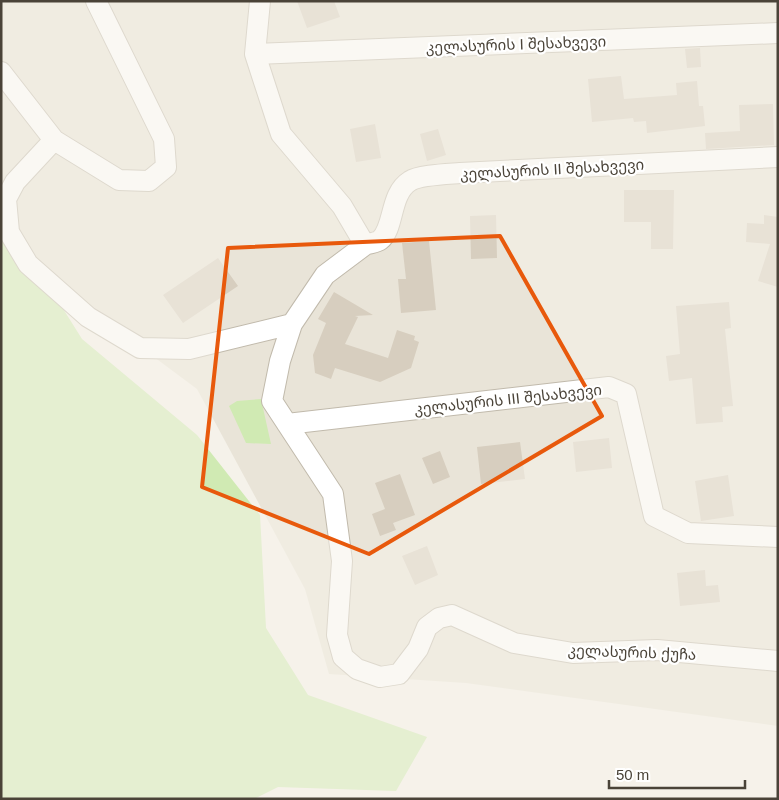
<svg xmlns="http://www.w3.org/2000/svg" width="779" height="800" font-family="Arial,'Noto Sans Georgian',sans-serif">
  <rect width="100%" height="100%" fill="#f5f2ea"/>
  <!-- residential -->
  <path fill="#e9e4d8" d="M1 1H778V726L466 683 329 674 305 589 197 389 1 243Z"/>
  <!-- green -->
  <path fill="#d0eab3" d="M1 210 82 339 197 435 260 515 266 628 308 695 427 737 396 791 278 787 254 799H1Z
    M261 399 271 444 246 443 229 406 237 401Z"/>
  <!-- building -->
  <path fill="#d7cebf" d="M297 1H334L340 17 307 28Z
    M700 48 701 67 687 68 685 49Z
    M621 76 624 99 677 95 676 83 697 81 699 106H703L705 126 647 133 646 121 634 122 633 118 592 122 588 79Z
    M773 104 774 145 706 149 705 133 740 131 739 105Z
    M375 124 381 158 356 162 350 129Z
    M438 129 446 155 427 161 420 134Z
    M624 190H674L673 249H651V222H624Z
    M496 215 497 258 471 259 470 216Z
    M764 215 778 217V287L758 281 770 244 746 242 747 223 764 224Z
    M429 241 436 310 401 313 398 279H406L402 243Z
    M218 258 238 286 183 323 163 295Z
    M334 292 373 315 355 316 358 317 345 344 388 358 397 330 415 336 414 340 419 342 411 368 380 382 335 368 331 379 315 373 313 355 326 323 318 319Z
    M729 302 731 328 725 329 733 406 722 407 723 422 696 424 692 378 669 381 666 356 680 354 676 306Z
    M609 438 612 468 576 472 573 442Z
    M520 442 525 479 481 484 477 447Z
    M440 451 450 477 433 484 422 458Z
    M400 474 415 515 393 523 396 530 380 536 372 514 385 509 375 483Z
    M728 475 734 516 701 521 695 481Z
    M427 546 438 575 415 585 402 556Z
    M705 570 706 586 718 585 720 602 680 606 677 573Z"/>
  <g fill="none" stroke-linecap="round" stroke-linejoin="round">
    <defs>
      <path id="street" d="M255 54 778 33
        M1 72 54 140 119 180 149 181 166 167 164 139 96 1
        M54 140 15 182 6 199 9 232 28 264 88 317 140 348 189 349 292 324 325 275 365 245 342 206 281 134 255 54 260 1
        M365 245C369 243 376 243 380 240 395 228 389 194 410 181 419 175 448 174 460 173L778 157
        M292 324 280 361 272 401 333 494 342 561 337 635 343 657 357 669 380 677 399 674 418 649 427 627 439 618 452 615 514 643 573 653 657 650 778 661
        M287 424 609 387 626 394 654 516 688 533 778 537"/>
    </defs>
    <!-- street casing -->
    <use href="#street" stroke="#c1baac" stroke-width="22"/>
    <!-- street -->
    <use href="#street" stroke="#fff" stroke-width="20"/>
  </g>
  <!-- marked area -->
  <path d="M0 0H779V800H0ZM500 236 602 416 369 554 202 487 228 248Z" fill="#f5f2ea" fill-opacity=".55" fill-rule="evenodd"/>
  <path fill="none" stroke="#e8590c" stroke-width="4" stroke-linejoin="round" d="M500 236 602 416 369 554 202 487 228 248Z"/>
  <g text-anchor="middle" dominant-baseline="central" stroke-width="4.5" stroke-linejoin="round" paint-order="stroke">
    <!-- street labels -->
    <g font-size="15" fill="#4a4338" stroke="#fff">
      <text transform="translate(516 44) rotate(-2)">კელასურის I შესახვევი</text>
      <text transform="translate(552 169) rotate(-3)">კელასურის II შესახვევი</text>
      <text transform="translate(508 399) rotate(-6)">კელასურის III შესახვევი</text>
      <text transform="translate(632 652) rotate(2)">კელასურის ქუჩა</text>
    </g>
  </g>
  <!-- border -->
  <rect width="779" height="800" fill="none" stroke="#4a4338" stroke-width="5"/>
  <!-- scale -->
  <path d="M609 780v8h136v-8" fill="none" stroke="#4a4338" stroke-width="2.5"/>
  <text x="616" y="780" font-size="15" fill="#4a4338" stroke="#ffffff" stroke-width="4" paint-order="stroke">50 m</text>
</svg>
